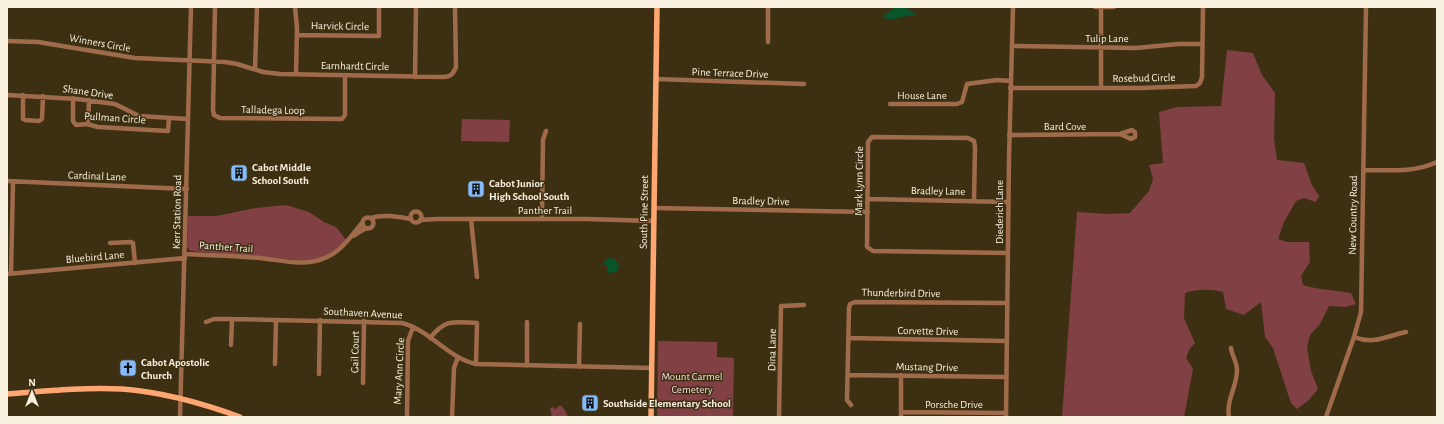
<svg xmlns="http://www.w3.org/2000/svg" width="1444" height="424" font-family="'Alegreya Sans',sans-serif">
  <rect width="100%" height="100%" fill="#3d3012"/>
  <!-- green -->
  <path fill="#814044" d="M1227 50 1253 53 1262 75 1275 93 1274 139 1277 160 1304 163 1312 185 1319 196 1316 202 1304 198 1296 201 1284 222 1278 239 1287 242H1309L1310 262 1301 276 1303 285C1319 290 1335 290 1351 293L1356 304 1345 307 1329 306 1320 324 1310 335 1307 347 1311 371 1318 389 1309 400 1297 409 1291 403 1273 348 1265 337 1261 302 1244 315 1226 309 1223 292C1209 289 1198 289 1185 293L1184 318 1195 343 1189 350 1186 358 1193 369 1184 417H1062L1077 212 1108 214 1130 213 1149 191 1153 179 1149 165 1163 163 1159 112 1177 107 1221 106Z
    M462 119 510 120 509 142 461 141Z
    M286 205 309 212 324 222 336 227 347 241 323 258 305 261 190 251 187 247 188 216H216L256 208Z
    M658 341 717 342V357L734 358 733 417H657Z
    M560 405 565 410 568 417H552L550 408 554 407 555 410Z"/>
  <!-- water -->
  <path fill="#09552b" d="M896 7H905L916 15 914 16C909 15 899 17 893 20L885 18 883 16Z
    M608 258 615 259C618 264 621 267 616 272L608 273 607 271 608 267 603 263Z"/>
  <g fill="none" stroke-linecap="round" stroke-linejoin="round">
    <!-- minor -->
    <path stroke="#a06b4b" stroke-width="4.5" d="M215 7 213 110 214 115 220 118 342 119 345 115V75
      M295 7 297 28 296 74
      M1095 7H1114
      M297 35 379 36V7
      M7 41 38 42 135 58 225 62 237 64 263 72 280 74 443 77C451 77 453 74 456 67L455 7
      M768 42V7
      M1012 46 1136 48 1178 44H1202
      M255 69 257 7
      M415 77 416 7
      M656 79 804 84
      M1010 88H1140L1196 86 1200 83 1202 77 1203 7
      M1101 88V7
      M7 95 77 99 115 104 139 116 188 119
      M23 95V119L25 120 39 121 42 119 43 96
      M73 98V121L76 125 87 124 98 127 168 131 169 118
      M890 104H957L962 102 967 84 997 80 1011 81
      M88 124 89 100
      M1009 135 1120 134 1131 139 1135 137V132L1132 130 1120 134
      M1363 170C1388 170 1414 173 1437 162
      M7 181 187 189
      M868 199 1008 202
      M974 201 975 147 974 141 968 138 872 137 868 142 867 247 873 251 1008 253
      M654 208 868 212
      M410.5 217a5.5 5.5 0 1 1 11 0a5.5 5.5 0 1 1-11 0Z
      M362.5 223a5.5 5.5 0 1 1 11 0a5.5 5.5 0 1 1-11 0Z
      M371 218C384 214 398 217 411 219
      M471 219 477 277
      M542 219 543 140 546 131
      M420 220 437 219H586L653 221
      M353 236 366 228
      M110 243 131 242 133 243 135 263
      M185 254C210 255 234 256 259 258 280 260 305 267 325 258 342 251 351 236 362 223
      M7 274 185 258
      M11 274 13 182
      M206 322 214 319H232L402 323C430 330 448 358 476 364L652 368
      M527 322V366
      M1354 337C1374 345 1386 336 1406 332
      M430 338C446 318 454 322 477 323L476 364
      M848 338 1007 341
      M231 345 232 319
      M275 364 276 320
      M579 367 580 324
      M319 374 320 320
      M848 375 1006 377
      M363 383 364 321
      M851 405 847 400 849 308 850 304 855 302 1007 303
      M901 412 1006 413
      M180 417 191 7
      M407 417 408 341 413 327
      M452 417 454 368 458 357
      M779 417 781 306 804 305
      M901 417V375
      M1006 417 1009 158 1013 7
      M1229 417C1226 400 1237 387 1237 370 1237 362 1232 356 1231 348
      M1326 417 1354 337 1361 312 1366 7"/>
    <!-- major -->
    <path stroke="#ffa773" stroke-width="5.5" d="M7 394C45 391 84 387 122 389 163 392 202 403 240 417
      M651 417 657 7"/>
  </g>
  <!-- icons -->
  <defs>
    <symbol id="building-square" viewBox="-11 -11 22 22"><rect x="-9" y="-9" width="18" height="18" rx="4" fill="#86bbfb" stroke="#3d3012"/><path d="M-4-6H4V6H1V3H-1V6H-4ZM-2.5-4.3h1.7v1.8h-1.7ZM.8-4.3h1.7v1.8H.8ZM-2.5-1h1.7V.8h-1.7ZM.8-1h1.7V.8H.8Z" fill="#111"/></symbol>
    <symbol id="church-square" viewBox="-11 -11 22 22"><rect x="-9" y="-9" width="18" height="18" rx="4" fill="#86bbfb" stroke="#3d3012"/><path d="M-1.2-6h2.4v3.5h3.3v2.4h-3.3V6h-2.4V-.1h-3.3v-2.4h3.3Z" fill="#111"/></symbol>
  </defs>
  <g fill-rule="evenodd">
    <use href="#building-square" x="229" y="163" width="20" height="20"/>
    <use href="#building-square" x="466" y="179" width="20" height="20"/>
    <use href="#church-square" x="118" y="358" width="20" height="20"/>
    <use href="#building-square" x="580" y="393" width="20" height="20"/>
  </g>
  <g text-anchor="middle" dominant-baseline="central" stroke-width="3" stroke-linejoin="round" paint-order="stroke">
    <!-- street labels -->
    <g font-size="11" fill="#f8f0de" stroke="#3d3012">
      <text transform="translate(340 26) rotate(1)">Harvick Circle</text>
      <text x="1107" y="38">Tulip Lane</text>
      <text transform="translate(100 43) rotate(10)">Winners Circle</text>
      <text transform="translate(355 66) rotate(1)">Earnhardt Circle</text>
      <text transform="translate(730 73) rotate(2)">Pine Terrace Drive</text>
      <text transform="translate(1144 78) rotate(-1)">Rosebud Circle</text>
      <text transform="translate(88 92) rotate(8)">Shane Drive</text>
      <text x="922" y="95">House Lane</text>
      <text transform="translate(273 110) rotate(1)">Talladega Loop</text>
      <text transform="translate(115 118) rotate(4)">Pullman Circle</text>
      <text x="1065" y="126">Bard Cove</text>
      <text transform="translate(97 176) rotate(2)">Cardinal Lane</text>
      <text transform="translate(859 181) rotate(-89)">Mark Lynn Circle</text>
      <text transform="translate(938 191) rotate(1)">Bradley Lane</text>
      <text transform="translate(761 201) rotate(1)">Bradley Drive</text>
      <text x="545" y="210">Panther Trail</text>
      <text transform="translate(177 212) rotate(-89)">Kerr Station Road</text>
      <text transform="translate(644 212) rotate(-89)">South Pine Street</text>
      <text transform="translate(999 212) rotate(-90)">Diederich Lane</text>
      <text transform="translate(1353 215) rotate(-89)">New Country Road</text>
      <text transform="translate(226 247) rotate(4)">Panther Trail</text>
      <text transform="translate(95 257) rotate(-5)">Bluebird Lane</text>
      <text transform="translate(901 293) rotate(1)">Thunderbird Drive</text>
      <text transform="translate(363 313) rotate(3)">Southaven Avenue</text>
      <text transform="translate(928 331) rotate(1)">Corvette Drive</text>
      <text transform="translate(772 350) rotate(-89)">Dina Lane</text>
      <text transform="translate(355 352) rotate(-89)">Gail Court</text>
      <text transform="translate(927 367) rotate(1)">Mustang Drive</text>
      <text transform="translate(399 371) rotate(-87)">Mary Ann Circle</text>
      <text x="954" y="404">Porsche Drive</text>
    </g>
    <!-- poi labels -->
    <g font-size="11" font-weight="bold" fill="#f8f0de" stroke="#3d3012" text-anchor="start">
      <text x="252" y="167">Cabot Middle<tspan x="252" dy="13">School South</tspan></text>
      <text x="489" y="183">Cabot Junior<tspan x="489" dy="13">High School South</tspan></text>
      <text x="141" y="362">Cabot Apostolic<tspan x="141" dy="13">Church</tspan></text>
      <text x="603" y="403">Southside Elementary School</text>
    </g>
    <!-- park labels -->
    <g font-size="11" fill="#f5d9d9" stroke="#3d3012">
      <text x="692" y="376">Mount Carmel<tspan x="692" dy="13">Cemetery</tspan></text>
    </g>
  </g>
  <!-- border -->
  <rect width="1444" height="424" fill="none" stroke="#f8f0de" stroke-width="16"/>
  <!-- north arrow -->
  <g transform="translate(32 392)" stroke="#3d3012" stroke-width="3" paint-order="stroke">
  <path d="M0-3L7 15L0 10L-7 15Z" fill="#f8f0de"/>
  <text y="-6" font-size="11" font-weight="bold" text-anchor="middle" fill="#f8f0de">N</text>
  </g>
</svg>
